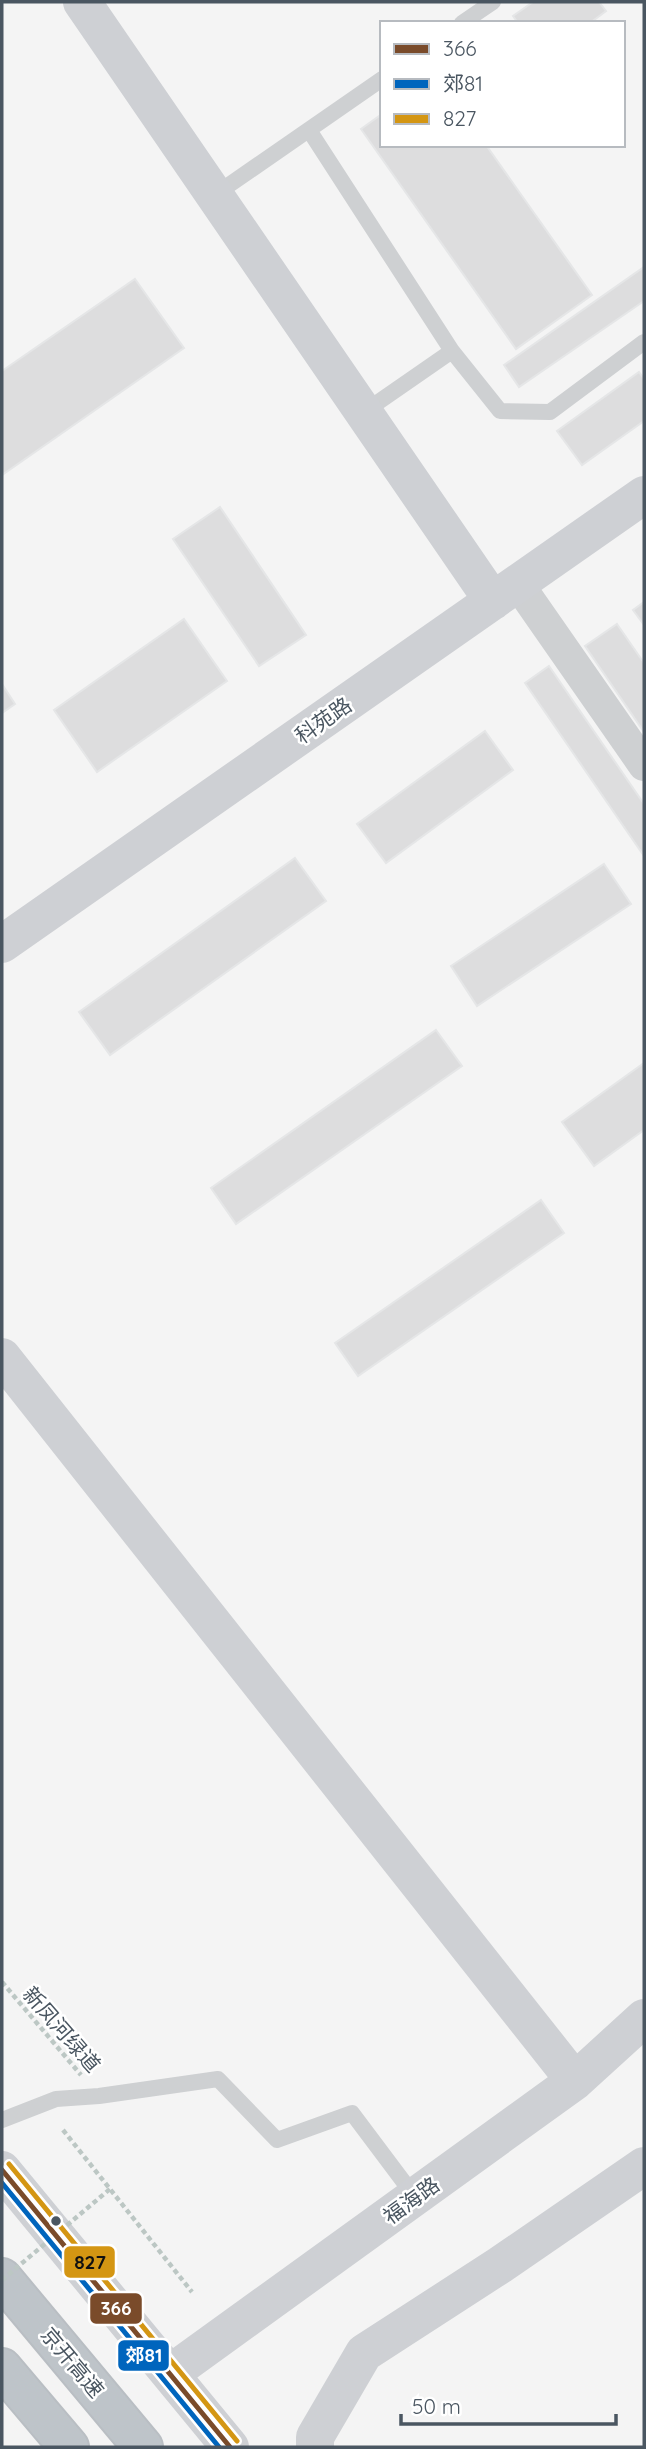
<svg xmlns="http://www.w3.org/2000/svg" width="646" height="2449" font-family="Quicksand,'Noto Sans SC',sans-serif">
  <rect width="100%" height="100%" fill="#f4f4f4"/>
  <!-- building -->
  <path fill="#ddddde" stroke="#e5e6e7" stroke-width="2" d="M533 2H599L606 11 590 23H518L513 16Z
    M382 114V145H486L592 295 516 349 361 129Z
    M644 267V301L519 387 504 365Z
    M135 279 184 348 2 475V371Z
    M639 372 644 379V421L582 465 557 431Z
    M220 507 306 635 259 666 173 539Z
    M644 602V625L633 610Z
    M184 619 227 681 97 772 54 710Z
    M617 624 644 663V732L585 646Z
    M549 666 644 804V856L525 683Z
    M2 684 15 704 2 713Z
    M485 731 513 770 386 863 357 824Z
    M295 858 326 901 110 1055 79 1012Z
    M604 864 631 904 477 1006 451 966Z
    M436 1030 462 1066 236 1224 211 1188Z
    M644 1063V1130L594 1166 562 1122Z
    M541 1200 564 1233 358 1376 335 1343Z"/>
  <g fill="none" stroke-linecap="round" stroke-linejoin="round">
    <defs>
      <path id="highway" d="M2 2278 143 2447
        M2 2368 69 2447"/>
    </defs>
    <!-- highway casing -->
    <use href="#highway" stroke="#b9bec3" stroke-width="42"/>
    <!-- path -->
    <path stroke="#bcc7c4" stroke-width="4.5" stroke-dasharray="5 3.5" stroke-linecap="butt" d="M2 1982 81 2075
      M63 2130 192 2292"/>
    <!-- lane -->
    <path stroke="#ced0d2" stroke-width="16" d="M462 23 493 2
      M309 130 452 351
      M216 194 382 79
      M364 412 452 351 500 411 550 412 644 342
      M2 2120 56 2099 99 2096 218 2079 277 2140 352 2113 415 2197"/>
    <!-- street -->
    <path stroke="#ced0d2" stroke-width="32" d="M518 584 644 765"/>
    <!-- secondary -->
    <path stroke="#ced0d4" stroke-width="38" d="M82 2 493 601
      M2 944 644 495
      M2 1357 575 2081
      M2 2170 230 2447
      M171 2373 575 2081 644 2018
      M315 2447V2437L364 2353 500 2265 644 2166"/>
    <!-- highway -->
    <use href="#highway" stroke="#bec4c9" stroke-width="38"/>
    <!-- path-bridge -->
    <path stroke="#bcc7c4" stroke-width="4.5" stroke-dasharray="5 3.5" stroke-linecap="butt" d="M2 2280 110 2189"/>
    <defs>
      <path id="bus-1" d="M2 2170 230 2447"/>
      <path id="bus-2" d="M2 2183 219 2447"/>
      <path id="bus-3" d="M9 2164 237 2441"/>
    </defs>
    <!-- bus-1 casing -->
    <use href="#bus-1" stroke="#fff" stroke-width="10"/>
    <!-- bus-2 casing -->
    <use href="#bus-2" stroke="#fff" stroke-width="10"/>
    <!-- bus-3 casing -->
    <use href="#bus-3" stroke="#fff" stroke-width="10"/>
    <!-- bus-1 -->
    <use href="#bus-1" stroke="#7a4b2a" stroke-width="5"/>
    <!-- bus-2 -->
    <use href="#bus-2" stroke="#0065bd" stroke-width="5"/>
    <!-- bus-3 -->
    <use href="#bus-3" stroke="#d49613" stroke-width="5"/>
  </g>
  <!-- markers -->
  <circle fill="#4a5661" stroke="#fff" stroke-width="2.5" cx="56" cy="2221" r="6"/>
  <g text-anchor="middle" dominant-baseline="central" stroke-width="5" stroke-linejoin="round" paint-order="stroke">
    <!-- street labels -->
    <g font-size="21" fill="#4a5661" stroke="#fff">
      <text transform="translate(323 720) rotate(-35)">科苑路</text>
      <text transform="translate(62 2029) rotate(49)">新凤河绿道</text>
      <text transform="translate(411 2200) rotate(-36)">福海路</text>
      <text transform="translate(73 2362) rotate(50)">京开高速</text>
    </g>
  </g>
  <g stroke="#fff" stroke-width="2.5">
    <rect x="63" y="2245" width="53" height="34" rx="7" fill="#d49613"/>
    <rect x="89" y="2292" width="54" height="33" rx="7" fill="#7a4b2a"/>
    <rect x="117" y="2339" width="53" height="33" rx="7" fill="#0065bd"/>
  </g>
  <g font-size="19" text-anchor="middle" font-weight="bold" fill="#fff">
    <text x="116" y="2315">366</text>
    <text x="144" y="2362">郊81</text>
  </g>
  <g font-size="19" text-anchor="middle" font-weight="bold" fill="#111">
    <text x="90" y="2269">827</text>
  </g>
  <!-- border -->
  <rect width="646" height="2449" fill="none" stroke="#4a5661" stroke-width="7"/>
  <!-- legend -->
  <rect x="380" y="21" width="245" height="126" fill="#ffffff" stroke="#b7bbc0" stroke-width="2"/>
  <rect x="394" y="44" width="35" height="10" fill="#7a4b2a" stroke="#b7bbc0" stroke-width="2"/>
  <text x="443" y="56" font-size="21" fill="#4a5661">366</text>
  <rect x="394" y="79" width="35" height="10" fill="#0065bd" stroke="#b7bbc0" stroke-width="2"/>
  <text x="443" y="91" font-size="21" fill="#4a5661">郊81</text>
  <rect x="394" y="114" width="35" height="10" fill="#d49613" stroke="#b7bbc0" stroke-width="2"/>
  <text x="443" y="126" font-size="21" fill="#4a5661">827</text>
  <!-- scale -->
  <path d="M401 2414v10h215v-10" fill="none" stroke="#4a5661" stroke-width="3.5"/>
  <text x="412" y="2414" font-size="21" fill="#4a5661" stroke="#ffffff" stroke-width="5" paint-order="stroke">50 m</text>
</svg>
